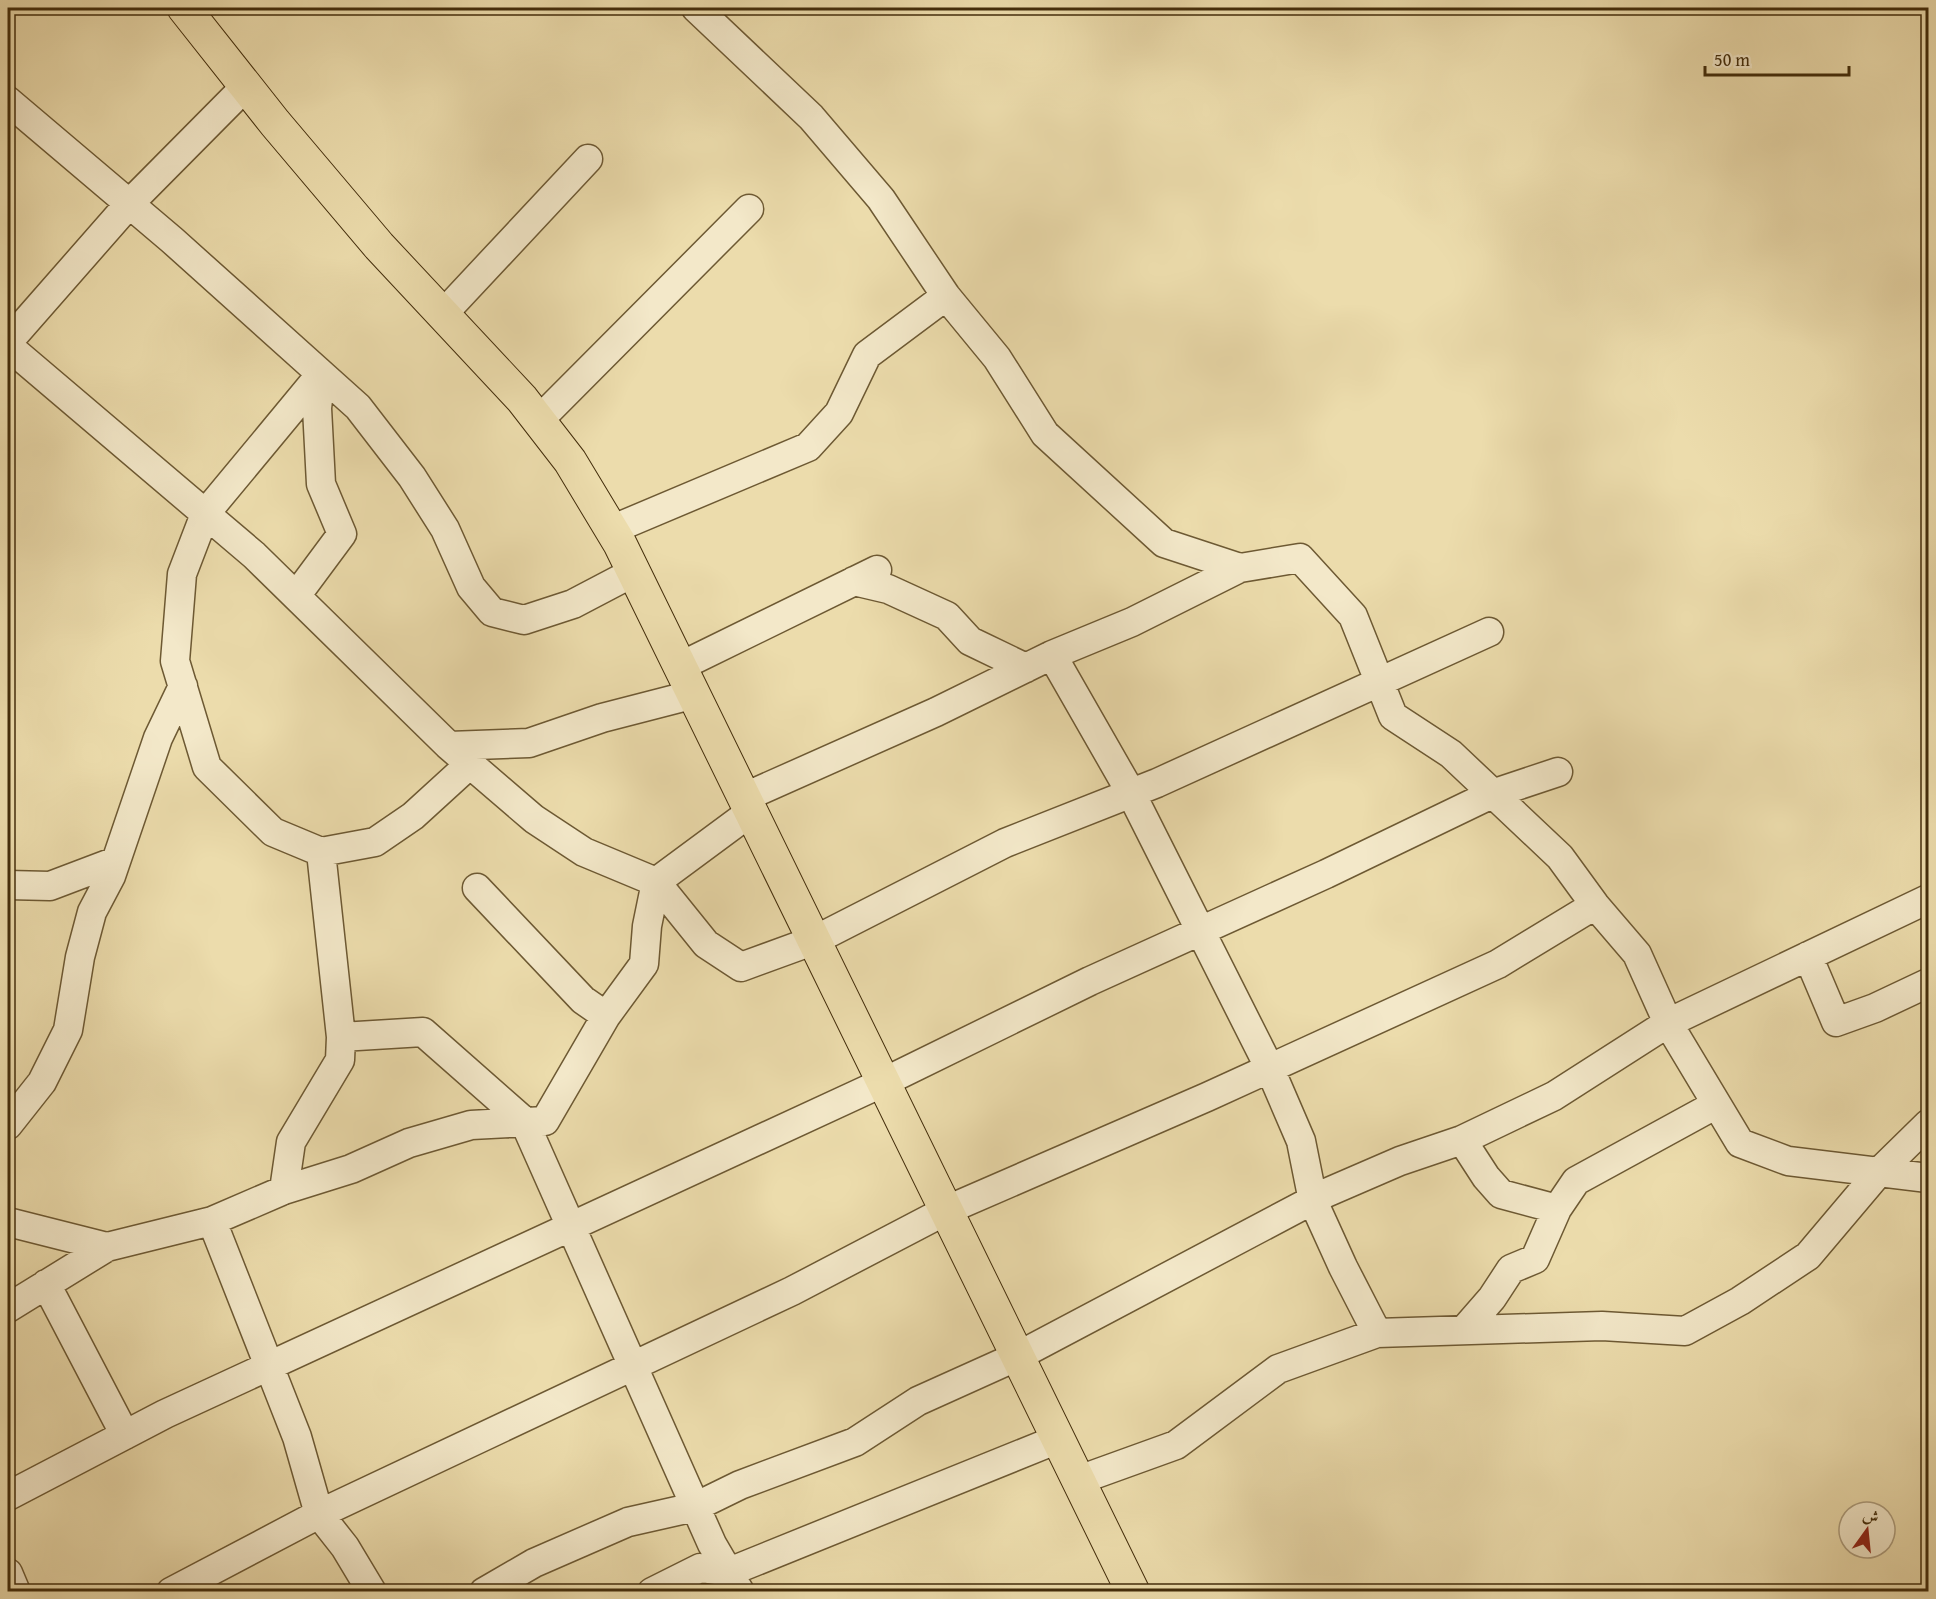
<svg xmlns="http://www.w3.org/2000/svg" width="1936" height="1599" font-family="'Gentium Book Plus',Amiri,serif">
  <rect width="100%" height="100%" fill="#ecdcac"/>
  <filter id="stains"><feTurbulence type="fractalNoise" baseFrequency=".00333" numOctaves="4"/><feColorMatrix values="0 0 0 0 .2 0 0 0 0 .09 0 0 0 0 .02 0 0 0 .5 -.17"/></filter>
  <radialGradient id="worn" r=".72"><stop offset=".6" stop-color="#630" stop-opacity="0"/><stop offset="1" stop-color="#630" stop-opacity=".3"/></radialGradient>
  <g fill="none" stroke-linecap="round" stroke-linejoin="round">
    <defs>
      <path id="minor" d="M696 8 811 117 881 199 946 296 997 358 1045 434 1164 543 1240 568 1300 558 1353 616 1393 716 1451 754 1560 857 1595 905 1637 954 1668 1023 1740 1143 1788 1161 1928 1178
        M8 101 172 240 358 407 412 477 445 529 471 587 492 612 524 620 573 604 634 572
        M443 314 588 159
        M8 342 129 204 246 86
        M8 346 254 555 449 746 529 743 602 718 695 694
        M538 421 749 209
        M611 530 808 447 839 413 867 355 946 296
        M854 581 888 589 947 616 970 641 1026 668
        M296 596 342 534 321 484 317 408 321 374 205 514 182 574 175 661 207 767 273 832 321 852 375 842 413 816 470 764
        M1052 655 1131 793 1270 1069 1301 1141 1313 1201 1343 1267 1377 1333
        M681 666 877 570
        M449 746 534 819 584 852 656 882 706 944 741 967 815 940 1005 843 1157 783 1489 632
        M745 797 936 712 1052 655 1132 622 1240 568
        M8 885 50 886 116 861
        M477 888 583 1000 606 1016
        M1808 956 1836 1022 1875 1008 1928 983
        M341 1037 423 1032 524 1121 712 1544 740 1592
        M8 1125 42 1082 68 1030 80 957 92 912 111 876 158 738 183 686
        M1462 1140 1486 1177 1501 1194 1557 1209
        M284 1190 291 1142 340 1060 341 1037 321 852
        M212 1221 297 1437 319 1514 345 1547 372 1592
        M8 1222 107 1247
        M46 1284 125 1435
        M8 1308 107 1247 212 1221 284 1190 351 1169 409 1143 471 1125 545 1121 606 1016 644 964 647 926 656 882 752 811
        M1465 1329 1492 1298 1511 1269 1535 1259 1557 1209 1576 1181 1715 1105
        M1079 1480 1176 1445 1278 1369 1377 1333 1602 1326 1685 1331 1740 1301 1808 1256 1879 1172 1928 1124
        M8 1496 165 1414 884 1082 1090 981 1326 874 1492 794 1558 772
        M8 1573 16 1592
        M171 1592 319 1514 792 1291 947 1210 1207 1097 1498 964 1595 905
        M484 1592 534 1563 628 1522 695 1507 740 1485 855 1442 918 1401 1018 1356 1326 1193 1400 1161 1462 1140 1554 1096 1668 1023 1928 899
        M652 1592 700 1568 729 1572 1058 1439"/>
      <path id="major" d="M184 8 275 123 379 246 522 399 570 461 620 544 1133 1592"/>
    </defs>
    <!-- minor casing -->
    <use href="#minor" stroke="#6d5933" stroke-width="31"/>
    <!-- major casing -->
    <use href="#major" stroke="#432d0b" stroke-width="35"/>
    <!-- minor -->
    <use href="#minor" stroke="#f3e8c9" stroke-width="28"/>
    <!-- major -->
    <use href="#major" stroke="#ecdcac" stroke-width="33"/>
  </g>
  <!-- margin -->
  <rect width="1936" height="1599" fill="none" stroke="#ecdcac" stroke-width="30"/>
  <rect x="9" y="9" width="1918" height="1581" fill="none" stroke="#432d0b" stroke-width="3"/>
  <rect x="15" y="15" width="1906" height="1569" fill="none" stroke="#432d0b" stroke-width="1.5"/>
  <!-- north arrow -->
  <g transform="translate(1867 1530) rotate(15)"><circle r="28" fill="#f3e8c9" stroke="#ad9d7d" stroke-width="1.5"/>
  <path d="M0-4.5L10 22L0 15L-10 22Z" fill="#8f2418"/>
  <text y="-9" font-size="16" font-weight="bold" text-anchor="middle" fill="#432d0b">ش</text>
  </g>
  <!-- scale -->
  <path d="M1705 66v9h144v-9" fill="none" stroke="#432d0b" stroke-width="3"/>
  <text x="1714" y="66" font-size="18" fill="#432d0b" stroke="#f3e8c9" stroke-width="4.5" paint-order="stroke">50 m</text>
  <rect width="100%" height="100%" filter="url(#stains)"/>
  <rect width="100%" height="100%" fill="url(#worn)"/>
</svg>
